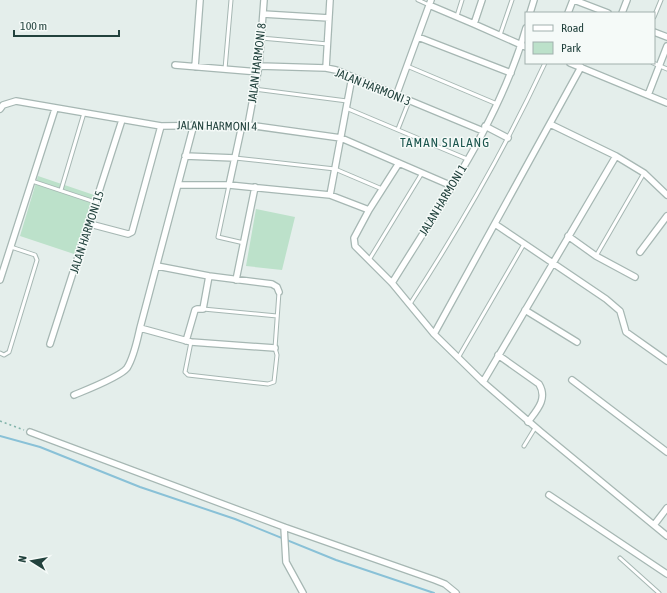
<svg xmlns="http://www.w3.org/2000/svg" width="667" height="593" font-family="'Asap Condensed',sans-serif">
  <rect width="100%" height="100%" fill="#e4eeeb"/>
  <!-- green -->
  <path fill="#bce1ca" d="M38 176 94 195 74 254 20 236Z
    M256 209 295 217 282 270 246 266Z"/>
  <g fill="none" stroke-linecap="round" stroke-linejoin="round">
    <!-- stream -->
    <path stroke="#89c1d7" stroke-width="2" d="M0 436 40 447 140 487 235 519 336 560 434 593"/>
    <defs>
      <path id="service" d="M418 0 429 5
        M457 16 462 0
        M654 17 661 0
        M500 35 512 0
        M261 38 328 44
        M653 63 667 69
        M407 66 497 104
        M225 69 231 0
        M254 89 347 101
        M346 108 467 159
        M398 129 409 101
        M235 158 335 169 382 189
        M32 181 95 202
        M229 185 218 237 244 243
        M61 190 84 113
        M596 256 644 173
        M369 260 422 173
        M410 304C460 227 506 147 545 63
        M203 309 277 316
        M191 342 185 372 188 375 268 384 274 382 277 355 275 348 279 292
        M0 353 4 355 9 352 37 260 35 255 11 247
        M458 358 524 244
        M524 446 535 428
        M620 558 659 593"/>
      <path id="minor" d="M574 0 608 13
        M429 5 474 24 482 0
        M530 13 534 0
        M568 13 573 0
        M622 13 627 0
        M263 14 329 18
        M474 24 526 47
        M654 32 667 37
        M418 37 511 73
        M570 63 667 103
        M175 65 258 72
        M259 66 326 68 336 70 483 131
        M195 67 200 0
        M326 68 330 0
        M648 95 667 46
        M396 96 431 0
        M0 109 3 105 16 101 161 126 248 125 341 138 452 186
        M194 124 140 328 191 342 275 348
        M550 124 616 156 644 173 667 195
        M248 125 259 66 264 0
        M485 126 508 138
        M185 156 235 158
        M399 163 369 210 354 238 355 246 392 283 434 334 483 382 541 432 667 536
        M178 185H229L330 195 369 210
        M229 185 242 125
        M330 195 352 77
        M90 224 128 234 132 232 161 126
        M495 224 606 299 620 311 626 332 667 361
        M568 236 596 256 635 277
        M640 252 667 216
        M157 266 209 276 272 284 277 287 279 292
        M0 280 55 109
        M236 280 255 187
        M392 283C442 202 500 120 526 28
        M525 310 577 342
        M434 334 581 67
        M186 341 195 310 197 309H203L209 276
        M50 344 122 120
        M498 355 539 384C548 399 537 410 528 422
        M572 380 667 452
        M483 382 616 156
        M74 395C86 390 120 377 127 368 134 357 137 341 140 328
        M30 432 284 527 435 580 445 584 456 593
        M549 495 667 574
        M654 525 667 508
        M284 527 286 562 303 593"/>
    </defs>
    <!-- service casing -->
    <use href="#service" stroke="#a6b7b3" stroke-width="5"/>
    <!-- minor casing -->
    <use href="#minor" stroke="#a6b7b3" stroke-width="8"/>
    <!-- path -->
    <path stroke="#82b4aa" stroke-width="1.5" stroke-dasharray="2 3" stroke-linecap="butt" d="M0 421 24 430"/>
    <!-- service -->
    <use href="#service" stroke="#fff" stroke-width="3"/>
    <!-- minor -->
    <use href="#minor" stroke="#fff" stroke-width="5.5"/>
  </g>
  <g text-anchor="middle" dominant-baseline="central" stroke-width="3" stroke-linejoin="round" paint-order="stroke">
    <!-- street labels -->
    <g font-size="12" fill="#22423d" stroke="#f5faf8">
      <text transform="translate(257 63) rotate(-83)">JALAN HARMONI 8</text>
      <text transform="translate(373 87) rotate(22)">JALAN HARMONI 3</text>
      <text transform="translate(217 126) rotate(1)">JALAN HARMONI 4</text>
      <text transform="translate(443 200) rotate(-59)">JALAN HARMONI 1</text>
      <text transform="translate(87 232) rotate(-72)">JALAN HARMONI 15</text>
    </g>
    <!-- neighbourhood labels -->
    <g font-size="13" letter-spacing="1" fill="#1c564e" stroke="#f5faf8">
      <text x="445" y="142">TAMAN SIALANG</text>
    </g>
  </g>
  <!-- legend -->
  <rect x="525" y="12" width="130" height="52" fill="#f5faf8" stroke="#a1b0ad"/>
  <rect x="533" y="25" width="20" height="6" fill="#ffffff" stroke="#a1b0ad"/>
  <text x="561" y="32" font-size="12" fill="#22423d">Road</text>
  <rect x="533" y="42" width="20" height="12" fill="#bce1ca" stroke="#a1b0ad"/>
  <text x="561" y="52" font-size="12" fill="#22423d">Park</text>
  <!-- north arrow -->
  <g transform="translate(32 561) rotate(281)" stroke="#f5faf8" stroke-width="3" paint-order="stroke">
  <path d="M0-3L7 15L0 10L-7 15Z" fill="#22423d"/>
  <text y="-6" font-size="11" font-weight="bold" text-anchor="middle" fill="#22423d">N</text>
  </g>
  <!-- scale -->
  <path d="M14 30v6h105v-6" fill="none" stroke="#22423d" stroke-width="2"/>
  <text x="20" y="30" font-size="12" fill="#22423d" stroke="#f5faf8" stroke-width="3" paint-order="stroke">100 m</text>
</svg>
